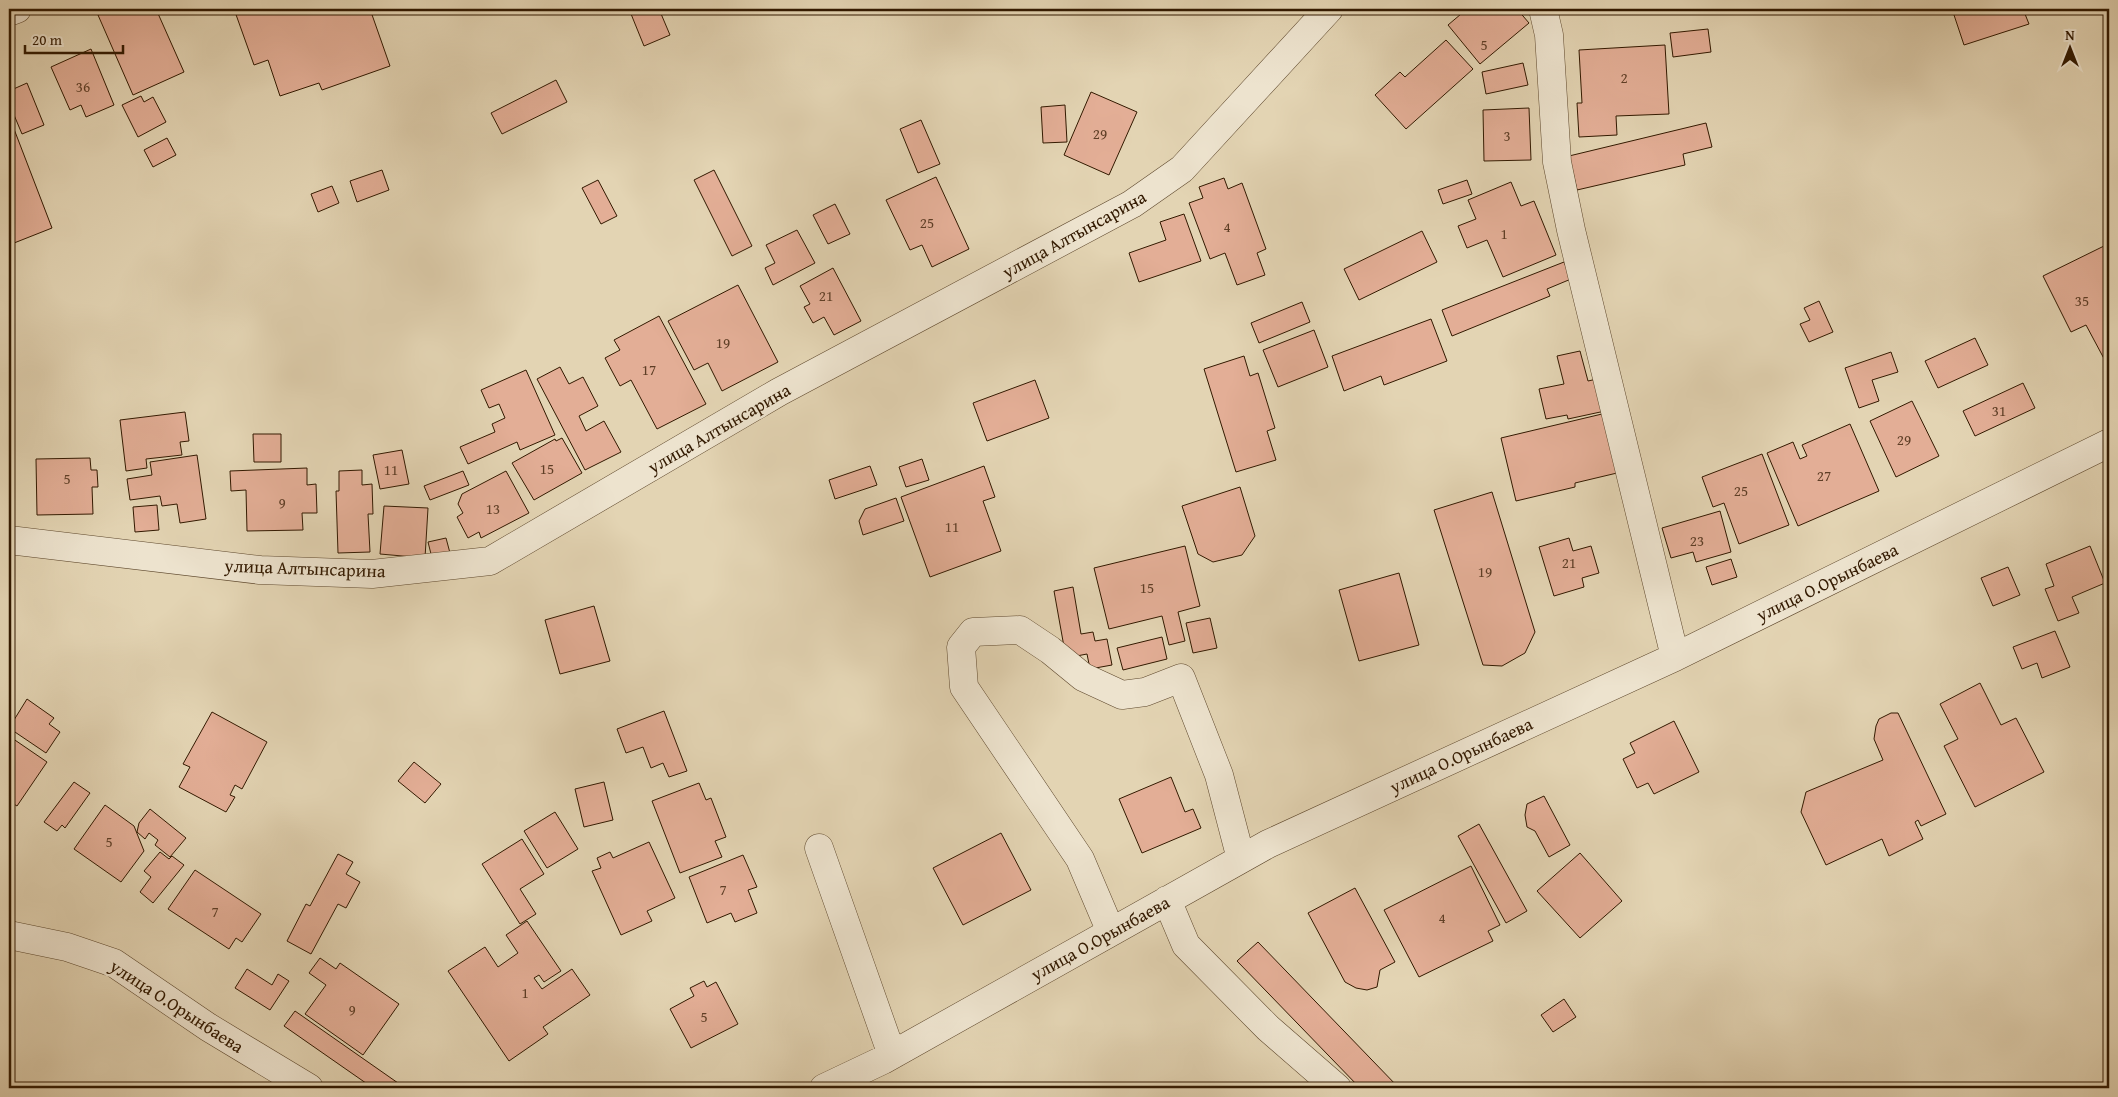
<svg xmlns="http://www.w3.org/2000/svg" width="2118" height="1097" font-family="'Gentium Book Plus',serif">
  <rect width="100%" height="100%" fill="#e3d4b3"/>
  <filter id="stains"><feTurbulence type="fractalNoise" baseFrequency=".004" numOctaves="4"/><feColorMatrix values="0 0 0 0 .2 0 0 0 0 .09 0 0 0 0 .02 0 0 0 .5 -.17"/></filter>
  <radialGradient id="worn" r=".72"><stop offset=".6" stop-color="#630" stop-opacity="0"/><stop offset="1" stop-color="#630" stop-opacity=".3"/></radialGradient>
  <!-- building -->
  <path fill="#e3ae96" stroke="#321900" d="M113 9H156L184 72 133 95 98 15Z
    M203 9H225L217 14Z
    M234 9H370L390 66 322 90 319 83 280 96 268 60 254 65Z
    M629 9H659L670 35 644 46Z
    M1458 9H1517L1529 23 1480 64 1448 25 1461 14Z
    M1952 9H2023L2029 24 1964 45Z
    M1708 29 1711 52 1673 57 1670 33Z
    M1446 40 1473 69 1406 129 1375 95 1400 72 1405 77Z
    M1665 45 1669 114 1616 116 1617 135 1579 137 1577 103H1582L1579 50Z
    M91 49 114 105 86 117 81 105 70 110 51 67Z
    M1523 63 1528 85 1486 94 1482 72Z
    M556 80 567 102 502 134 491 113Z
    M27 83 44 125 22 134 9 103V91Z
    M1091 92 1137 112 1109 175 1064 155Z
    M141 96 144 102 153 97 166 122 138 137 122 105Z
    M1065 105 1067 142 1043 143 1041 107Z
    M1529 108 1531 160 1484 161 1483 110Z
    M9 116 52 228 9 245V213L12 212 9 203Z
    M921 120 940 164 918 173 900 129Z
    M1706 123 1712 147 1683 154 1685 165 1577 190 1569 156Z
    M167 138 176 155 153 167 144 150Z
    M382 170 389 190 357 202 350 181Z
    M714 170 752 246 732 256 694 180Z
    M936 177 969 249 932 267 922 245 910 250 886 200Z
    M1224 178 1228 189 1242 183 1266 249 1257 253 1265 275 1237 285 1225 253 1210 259 1189 203 1203 198 1199 187Z
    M598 180 617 216 601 224 582 188Z
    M1467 180 1472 194 1443 204 1438 190Z
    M1511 182 1521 206 1534 201 1556 255 1503 277 1487 240 1467 248 1458 226 1476 219 1468 200Z
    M332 186 339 203 318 212 311 194Z
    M835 204 850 234 828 244 813 215Z
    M1184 214 1201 261 1139 282 1129 253 1166 240 1160 222Z
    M797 230 815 263 773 285 765 268 775 263 766 245Z
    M1422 231 1437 262 1359 300 1344 269Z
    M2104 246 2109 256V368L2086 325 2071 332 2043 276Z
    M1564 262 1571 279 1547 289 1550 296 1452 336 1442 310Z
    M833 268 861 321 834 335 824 317 813 323 804 307 810 304 800 286Z
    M738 285 778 362 722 391 708 363 694 370 668 321Z
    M1819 301 1833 332 1809 342 1800 324 1810 320 1804 308Z
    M1302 302 1310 322 1259 343 1251 323Z
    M659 316 706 404 657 429 631 380 620 386 605 358 620 350 614 340Z
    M1431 319 1447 361 1384 385 1381 376 1344 391 1332 356Z
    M1314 330 1328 367 1278 387 1263 350Z
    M1975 338 1988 365 1938 388 1925 361Z
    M1580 351 1588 381 1597 379 1605 411 1568 419 1567 415 1546 419 1539 389 1564 384 1557 356Z
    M1891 352 1898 372 1872 380 1879 401 1859 408 1845 368Z
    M1244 356 1250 376 1258 373 1275 428 1267 431 1276 460 1236 472 1204 369Z
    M560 367 569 384 583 377 598 406 579 416 586 431 604 421 621 452 585 470 537 379Z
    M526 370 555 435 520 450 517 442 468 464 460 447 495 432 492 424 505 418 499 404 489 408 481 390Z
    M1035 380 1049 418 987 441 973 403Z
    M2023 383 2035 408 1975 436 1963 411Z
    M1912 401 1939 456 1896 477 1870 421Z
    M185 412 189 441 180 442 182 455 146 459 147 468 126 471 120 420Z
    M1602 414 1617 473 1575 483V487L1516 501 1501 438Z
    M1850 424 1879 491 1798 526 1767 453 1793 442 1800 459 1807 456 1802 445Z
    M253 434H281V462H254Z
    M562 438 582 473 534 500 512 463 555 439 556 441Z
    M402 450 409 484 380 489 373 455Z
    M1762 454 1789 525 1739 544 1724 503 1713 507 1702 477Z
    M197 455 206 519 180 523 177 504 162 506 160 496 130 500 127 479 152 475 150 462Z
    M90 458 91 470H97L98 487H92L93 514 37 515 36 459Z
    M922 459 929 480 906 487 899 467Z
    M870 466 877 485 835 499 829 480Z
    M984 466 995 497 983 501 1001 551 930 577 901 497Z
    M307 468V485L316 484 317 513H302L303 530 247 531 246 490 231 491 230 471Z
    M362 470V485L372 484 373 514H368L370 552 338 553 336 491H339V471Z
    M463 471 469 485 430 500 424 486Z
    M506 471 529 513 481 538 479 532 468 538 457 517 463 513 458 504 462 494Z
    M1240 487 1255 536 1242 555 1213 562 1198 554 1182 506Z
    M1492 492 1535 632 1525 653 1502 666 1483 665 1434 510Z
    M896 498 904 521 863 535 859 521 865 509Z
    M157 505 159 530 135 532 133 507Z
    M384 506 428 508 425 558 380 554Z
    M1720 511 1731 552 1696 562 1693 552 1671 558 1662 528Z
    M446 538 450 553 432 558 428 542Z
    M1569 538 1573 551 1591 546 1599 573 1582 578 1584 587 1554 596 1539 547Z
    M1185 546 1200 606 1178 612 1185 641 1169 645 1162 616 1109 629 1094 568Z
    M2090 546 2105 583 2072 597 2079 613 2058 621 2045 589 2054 586 2046 564Z
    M1731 559 1737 577 1712 585 1706 567Z
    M2008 567 2020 595 1993 606 1981 578Z
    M1399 573 1419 645 1359 661 1339 590Z
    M1073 587 1081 634 1093 632 1095 641 1107 639 1112 665 1090 669 1087 654 1066 658 1054 591Z
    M594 606 610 661 560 674 545 620Z
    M1210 618 1217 648 1193 653 1186 623Z
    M2055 631 2070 667 2042 678 2037 663 2022 669 2013 647Z
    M1162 637 1167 659 1123 670 1117 648Z
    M1980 683 2001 725 2016 718 2044 772 1975 807 1944 746 1958 739 1940 704Z
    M27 699 54 718 49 724 60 732 46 753 9 728Z
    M664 711 687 771 669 777 663 763 651 768 643 747 626 753 617 729Z
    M212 712 267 742 242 789 235 785 230 795 235 797 226 812 179 787 190 767 183 764Z
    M1891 713H1898L1946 814 1921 826 1918 820 1915 822 1923 839 1889 856 1882 839 1826 865 1801 812 1806 792 1883 760 1874 739 1876 726 1879 719Z
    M1674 721 1699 772 1654 794 1648 783 1637 788 1623 759 1635 753 1630 743Z
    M9 736 47 762 17 806 9 801Z
    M414 762 441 784 425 803 398 781Z
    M1171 777 1185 812 1193 809 1201 828 1142 853 1119 799Z
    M74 782 90 793 65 828 62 825 57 831 44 822Z
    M604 782 613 820 584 827 575 789Z
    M699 783 706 800 711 798 726 837 715 841 722 857 680 873 652 801Z
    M1544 796 1570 845 1549 857 1535 831 1527 827 1525 815 1527 804Z
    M105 805 134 826 144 851 121 882 74 849Z
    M150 809 186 838 170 857 155 845 158 840 149 833 145 839 137 832 139 823Z
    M555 812 578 849 547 868 524 831Z
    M1479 824 1527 911 1506 923 1458 836Z
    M1001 833 1031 890 963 925 933 868Z
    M522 839 544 874 520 889 536 914 520 924 482 864Z
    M649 842 675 898 647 911 652 921 621 935 592 871 601 868 597 858 610 852 613 858Z
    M160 852 169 859 172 856 184 865 153 903 140 892 151 877 144 871Z
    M1580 853 1622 901 1580 938 1537 891Z
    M338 854 353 862 346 874 360 882 346 908 338 904 311 954 287 941 306 904 310 906Z
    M743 855 757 887 748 890 757 913 735 922 731 913 707 923 689 877Z
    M1471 866 1500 925 1488 931 1493 941 1419 977 1384 910Z
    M195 870 261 914 242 942 236 938 229 949 168 909Z
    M1355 888 1395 962 1380 970 1377 987 1367 990 1356 988 1345 982 1308 913Z
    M527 921 561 971 544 982 539 975 534 978 542 989 572 969 590 995 543 1027 548 1034 509 1061 448 971 485 947 498 967 518 953 506 935Z
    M1258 942 1399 1088H1360L1237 961Z
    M320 958 336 969 340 963 399 1004 363 1055 305 1014 326 985 309 973Z
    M247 969 272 985 278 974 289 981 270 1010 235 988Z
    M704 981 707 987 716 982 738 1024 691 1048 670 1009 694 996 690 988Z
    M1564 999 1576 1017 1553 1032 1541 1015Z
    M295 1011 398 1083 395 1088H373L284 1026Z"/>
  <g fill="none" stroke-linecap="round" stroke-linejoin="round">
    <defs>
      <path id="minor" d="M1543 9 1549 35 1557 162 1571 230 1675 657
        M9 12 17 9
        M9 540 260 570 372 574 490 561 779 392 1132 204 1182 169 1329 9
        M819 848 892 1055
        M1167 900 1186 945 1268 1028 1337 1088
        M1111 932 1080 859 964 687 961 647 973 632 1020 630 1050 650 1083 677 1122 695 1145 692 1181 678 1219 775 1241 859
        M9 935 67 947 114 963 208 1027 309 1088
        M824 1088 883 1060 1268 844 1675 657 2109 443"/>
    </defs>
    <!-- minor casing -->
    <use href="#minor" stroke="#5e482d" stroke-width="29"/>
    <!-- minor -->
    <use href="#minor" stroke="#ede3ce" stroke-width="28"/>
  </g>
  <g text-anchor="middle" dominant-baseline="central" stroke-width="5" stroke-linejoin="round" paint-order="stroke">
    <!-- number labels -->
    <g font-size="15" fill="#5e3e26">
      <text x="1484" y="44">5</text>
      <text x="1624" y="77">2</text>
      <text x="83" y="86">36</text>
      <text x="1100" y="133">29</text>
      <text x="1507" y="135">3</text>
      <text x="927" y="222">25</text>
      <text x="1227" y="226">4</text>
      <text x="1504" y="233">1</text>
      <text x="826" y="295">21</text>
      <text x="2082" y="300">35</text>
      <text x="723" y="342">19</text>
      <text x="649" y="369">17</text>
      <text x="1999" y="410">31</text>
      <text x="1904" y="439">29</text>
      <text x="547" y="468">15</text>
      <text x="391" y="469">11</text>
      <text x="1824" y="475">27</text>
      <text x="67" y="478">5</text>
      <text x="1741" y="490">25</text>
      <text x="282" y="502">9</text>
      <text x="493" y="508">13</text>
      <text x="952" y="526">11</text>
      <text x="1697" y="540">23</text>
      <text x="1569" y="562">21</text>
      <text x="1485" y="571">19</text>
      <text x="1147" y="587">15</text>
      <text x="109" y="841">5</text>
      <text x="723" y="889">7</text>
      <text x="215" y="911">7</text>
      <text x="1442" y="917">4</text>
      <text x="525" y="992">1</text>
      <text x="352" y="1009">9</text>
      <text x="704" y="1016">5</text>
    </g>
    <!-- street labels -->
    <g font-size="18" fill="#321900" stroke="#ede3ce">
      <text transform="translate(1074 234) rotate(-29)">улица Алтынсарина</text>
      <text transform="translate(719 428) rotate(-30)">улица Алтынсарина</text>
      <text transform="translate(305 568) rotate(2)">улица Алтынсарина</text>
      <text transform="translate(1827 582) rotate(-26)">улица О.Орынбаева</text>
      <text transform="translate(1461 755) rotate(-25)">улица О.Орынбаева</text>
      <text transform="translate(1100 938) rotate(-29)">улица О.Орынбаева</text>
      <text transform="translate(177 1006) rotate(33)">улица О.Орынбаева</text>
    </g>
  </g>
  <!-- margin -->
  <rect width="2118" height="1097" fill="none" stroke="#e3d4b3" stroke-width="30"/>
  <rect x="10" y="10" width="2098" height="1077" fill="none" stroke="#321900" stroke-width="2.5"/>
  <rect x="15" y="15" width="2088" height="1067" fill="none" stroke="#321900"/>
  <!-- north arrow -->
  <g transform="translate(2070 48)" stroke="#ede3ce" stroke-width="4" paint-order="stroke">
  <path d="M0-4L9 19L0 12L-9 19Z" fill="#321900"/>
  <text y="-8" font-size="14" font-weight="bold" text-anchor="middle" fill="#321900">N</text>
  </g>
  <!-- scale -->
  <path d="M25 45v8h98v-8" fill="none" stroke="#321900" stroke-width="2.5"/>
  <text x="32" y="45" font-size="15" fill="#321900" stroke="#ede3ce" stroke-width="4" paint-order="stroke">20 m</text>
  <rect width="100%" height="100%" filter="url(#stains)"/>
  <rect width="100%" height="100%" fill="url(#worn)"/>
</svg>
